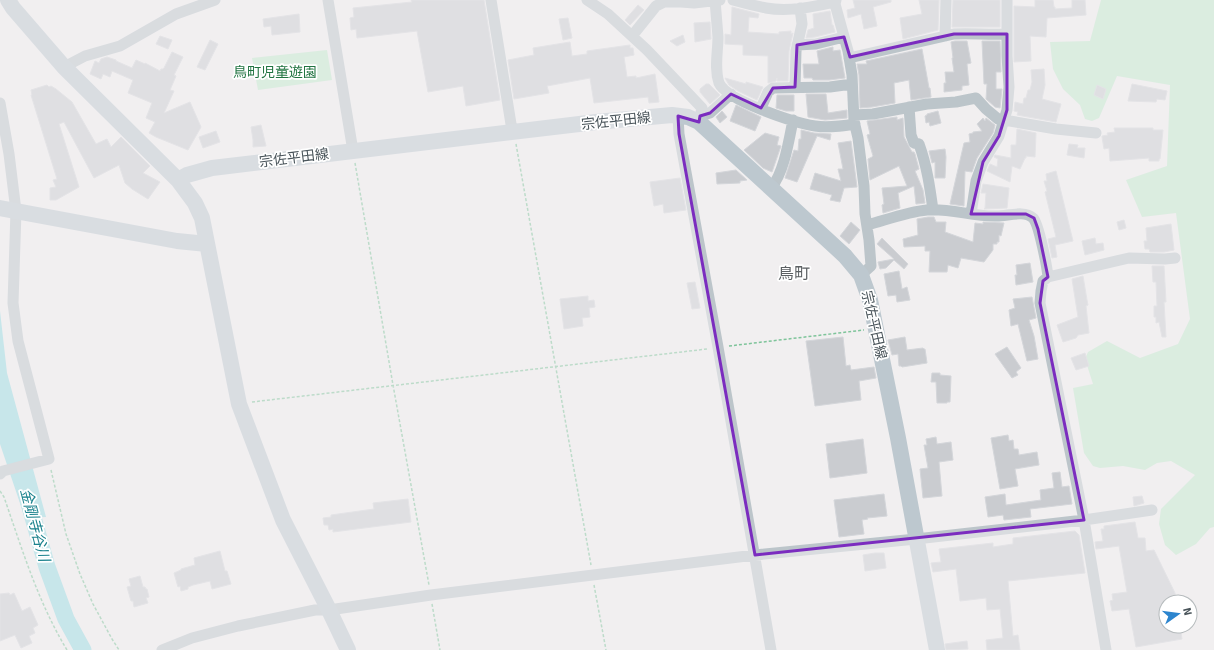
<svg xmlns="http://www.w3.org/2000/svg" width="1214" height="650" font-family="Signika,'Noto Sans JP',sans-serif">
  <rect width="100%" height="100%" fill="#f1eff0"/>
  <!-- green -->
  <path fill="#c2eacd" d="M1101 0H1214V527L1210 528 1196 544 1176 555 1165 545 1159 524 1161 509 1195 475 1171 461 1157 463 1145 470 1123 466 1100 468 1093 466 1084 453 1073 388 1093 384 1085 359 1088 352 1107 341 1140 358 1178 344 1190 319 1176 213 1142 217 1126 180 1167 166 1170 85 1117 76 1099 118 1092 121 1085 119 1080 105 1063 89 1053 69 1050 42 1090 41Z
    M327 50 332 80 258 90 252 58Z"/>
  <!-- water -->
  <path fill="#94dbe2" d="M0 311 7 373 46 517 25 518 0 444Z"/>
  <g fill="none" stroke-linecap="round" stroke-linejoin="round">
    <!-- river -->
    <path stroke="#94dbe2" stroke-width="17" d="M27 496 47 567 66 619 83 650"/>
  </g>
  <!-- building -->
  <path fill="#caccd0" stroke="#d4d6da" d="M411 0H484L500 100 466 106 463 86 428 92 417 31 357 38 356 29 351 30 350 18 354 17 353 8 412 2Z
    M853 0H891V2L873 7 877 26 864 29 861 14 848 18 847 10 855 8Z
    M919 0H939L938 30 903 39 900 18 922 14Z
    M953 0H1000V27H952Z
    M1035 0H1053L1054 7H1055V9L1072 8V0H1085L1086 15 1047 18 1046 37 1030 36 1031 61 1014 62V6L1035 7Z
    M638 5 644 10 630 25 625 20Z
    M732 7 759 14 758 18 749 17 748 32 779 34V32L791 31V34L793 33 789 51 788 81H777V78L776 81 768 83V56L743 55V45L725 44V34L731 35Z
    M830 11 832 25H833L835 32 815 37 806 38 808 30 814 28 813 14Z
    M299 14 300 32 272 35 271 26 264 27 263 19Z
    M568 18 572 38 563 40 559 19Z
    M710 22 711 39 695 42 694 23Z
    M683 35 685 42 677 46 670 41Z
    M160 36 172 40 168 49 156 44Z
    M210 40 218 44 205 70 197 67Z
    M955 41H967L971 63 967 64 969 85 962 86V90L944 92V83H946L945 72H954L952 58H953L951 42Z
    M982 41H1000L1001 72H996V89H1002L1000 108 995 107 986 99 987 84H984Z
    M570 42 572 56 587 54V51L630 45V48H633L634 55 624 57 627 77 636 76V78L655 74 659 102 649 103 648 97 594 103 590 78 547 86 549 93 514 99 508 60 534 55 533 48Z
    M833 47V51L840 50 845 78 829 80H813L812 78H804L803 64H819L817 51Z
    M922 49 929 88H930L931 97 911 100 909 80 894 83 895 103 872 107 860 108 859 75 857 64H867L866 61Z
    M172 52 183 57 174 75 176 76 170 90 174 91 164 113 190 102 201 127 188 150 156 137 149 133 155 122 146 118 152 103 128 93 133 80 112 71 110 77 103 74 101 79 90 74 95 61 99 63 101 59 107 57 116 60V61L132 68 136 60 145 64V63L160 71 161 69H163L164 68Z
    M1044 69 1045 85 1042 99 1061 104 1056 122 1017 115 1018 112 1014 111 1015 102 1023 104 1024 98H1026L1028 90H1030L1032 82 1031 70Z
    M725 78 746 84V82L763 87 757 100 738 91 729 85Z
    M706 84H709L720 95 710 104 700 92V89Z
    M1132 84 1167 91 1165 100 1157 99 1156 102 1128 101Z
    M47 85 49 87 51 86 56 89 72 102 96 144 107 139 111 147 121 137 150 166 143 173 160 182 148 199 132 189 125 183 119 165 94 178 64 122 59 124 79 187 56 200H50V188L56 187 53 180 57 179 31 95H32L31 90Z
    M1097 85 1106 89 1103 99 1094 95Z
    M806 94H826L828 113 847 110V118L825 120 808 117Z
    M777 95H794V111H786L776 108Z
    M736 105 761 117 755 131 730 121Z
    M722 111 727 117 720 123 716 117Z
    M938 111 941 123 930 126 929 122 926 123 925 116 927 115V114Z
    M897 117V120L903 118 904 137 912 152H914L915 154 919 169 915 171 923 190 925 203 916 204 914 186 898 193 900 208 883 213 882 205 884 204 882 188 907 186 899 166 870 180 868 159 872 157 873 156 867 135 870 134 867 121Z
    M983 118 985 121 986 118 995 125 993 133 977 158 972 172 965 171 964 206 950 204 964 143 970 142 969 134 973 133V132L982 131 977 124Z
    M261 125 266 146 253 147V140L251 127Z
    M1114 128H1153V130H1163L1160 159H1159V161H1149V158L1110 161 1109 148 1104 149 1102 137V136L1108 135 1107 133 1115 132Z
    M1017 129 1036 133 1035 157 1026 156V158H1025L1020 169 1012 166 1010 182 987 171 990 164 997 167 998 159 994 157 995 155 1011 158V145H1016Z
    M801 130 814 133 831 134 830 140 817 136 797 182 785 178 794 150 798 151 799 139H801Z
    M216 131 220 142 203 148 199 137Z
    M765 133 779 137 777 145 781 146 772 172 763 168 744 150Z
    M851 141 857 187 844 188 840 202 830 200 832 195 810 189 815 173 841 181 838 169H843L838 143Z
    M1069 144 1078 145 1077 148H1085L1084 158 1067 155Z
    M945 149 946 157 945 178H935V162L932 163 929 151Z
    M736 170 747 180 740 181V183L717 184 716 173Z
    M1056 171 1073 241 1055 245 1057 257 1052 258 1048 239 1056 237 1045 192 1047 191 1044 181H1047L1046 174Z
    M680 178 686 210 664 213 663 204 654 206 650 182Z
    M983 184 1009 188 1007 208 984 209 985 208 986 193H981Z
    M928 217H934L936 222H946L945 232 973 242 975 223 983 224V222L1004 223 1001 236 999 235V242H997V244H993V250L984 262 961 258 958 268 948 265 947 272H929L930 251H925V246L904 247 903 239 918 235 917 219Z
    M1124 220 1126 228 1119 230 1117 222Z
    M851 222 860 230 849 244 840 236Z
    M1171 224 1174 250 1164 252H1150L1149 249H1145L1144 241H1147L1146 228Z
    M882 238 908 264 904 269 894 260 886 268 880 269 878 262 894 259 877 244Z
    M1095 238 1096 244 1103 243 1104 250 1085 255 1082 241Z
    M1030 263 1033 282 1016 285 1015 275H1017L1016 265Z
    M1152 266H1164L1166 302H1164L1166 337H1162L1159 322 1156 323V317H1154V306H1157L1156 282H1153Z
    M899 271 902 289 907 287 910 300 897 302 896 295 888 296 884 274Z
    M1083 276 1087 300 1088 305 1086 306 1089 333 1078 335 1076 338 1063 342 1057 325 1078 317 1072 279Z
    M695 282 700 308 692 309 687 283Z
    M588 296V301L594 300 595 307 589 308 590 317 582 318 583 326 564 329 560 299Z
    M1032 297 1036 318 1029 320 1034 336 1038 359 1027 361 1018 324 1011 326 1009 310 1015 308 1013 299Z
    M843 337 846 366 850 365 851 370 874 367 876 378 859 381 861 400 815 406 806 341Z
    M905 337 907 350 923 348 924 349H925L927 363 902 367 901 366H899L898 354 892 355 888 340Z
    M1007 347 1021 368 1016 372 1018 375 1012 378 995 354Z
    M1085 353 1089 366 1076 370 1071 358Z
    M932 373H940V375L951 376 950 402H947V403H937L936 382H931Z
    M1008 435 1009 441 1013 440 1014 449H1018L1019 455 1037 452 1039 465 1015 469 1018 486 1000 489 991 438Z
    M936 437 937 444 951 442 953 460 939 462 942 496 923 498 920 469 928 468 924 445H927L926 439Z
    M863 439 867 473 830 478 826 444Z
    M1060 472 1062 487 1069 486 1072 504 1030 509 1031 517 1004 520 1003 515 988 517 985 497 1005 494 1006 505 1041 500 1040 490 1054 488 1052 473Z
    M884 494 887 516 867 518 868 519 862 520 864 534 839 537 834 500Z
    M1142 496 1144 503 1134 506 1133 497Z
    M408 499 411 522 333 532V529L329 530 328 525H324L323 518 331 517V515L374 509 373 503Z
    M1135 522 1138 538H1145L1146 551 1154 550 1175 593 1176 602H1166V626H1180L1182 639 1136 647 1129 609 1112 611 1110 601 1113 600 1112 594 1127 592 1119 546 1096 549 1095 542 1103 541 1101 529H1104V526Z
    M1075 531 1079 535 1085 573 1008 581 1013 636 1018 635 1020 650H987L986 640 1003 638 1000 609 987 610 986 598 960 601 956 569 933 572 931 563 941 562 939 549 993 543V547L1013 544V538Z
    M220 551 225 571H227L231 584 212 589 210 581 193 585 188 587V589L181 591 180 586 178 587 174 573 181 570V569L195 565 194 558Z
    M875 553H884L886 568 865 571 863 555Z
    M140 576 143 587H145L146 589H147L149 597 146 598 148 603 134 607 133 601H131L127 587 131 586 129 579Z
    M9 593 10 595 14 593 22 611 30 607 38 625 33 628 35 633 29 636 32 643 21 648 15 635 0 641V594Z
    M967 641 968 649 946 650 945 644Z"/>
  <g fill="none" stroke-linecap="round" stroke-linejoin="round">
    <!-- path -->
    <path stroke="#7ec49a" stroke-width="1.5" stroke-dasharray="3 2" stroke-linecap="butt" d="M516 144 591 565
      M355 163 393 385 429 585
      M729 346 864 330
      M252 402 707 349
      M51 470 66 534 80 574 93 604 112 639 119 650
      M0 491 4 497C22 549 38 602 67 650
      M594 585 606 650
      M432 604 440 650"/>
    <!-- street -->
    <path stroke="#bcc5ca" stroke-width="11" d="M328 0 353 151
      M491 0 511 124 514 132
      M587 0 608 14 647 50 702 108 699 122
      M715 0C716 12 717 25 718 37 718 52 714 68 719 83 727 101 796 123 815 126 829 128 842 126 855 124
      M733 0C744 3 755 6 766 8 789 12 813 7 835 2
      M836 0 835 4 848 51 852 75 854 121 858 138 864 186 865 214 869 240 871 266 861 275
      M632 36 656 6 664 2H681L694 3 720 0
      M945 36 946 0
      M797 45 816 44 844 37
      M849 58 954 34C972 33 989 35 1007 34
      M64 67 85 56 120 46 176 14 215 0
      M795 87 796 51 802 24 800 8
      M0 103 9 154 16 211 13 303 18 341 49 459 3 471 0 474
      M909 107 911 135 914 143 919 144C927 166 930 188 933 210
      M761 108 768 92 773 88 830 87 852 84
      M854 115 873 114 927 104 956 102 976 98 986 109 998 119 1056 129 1096 133
      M678 116 679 134 718 347 771 650
      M700 116 710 113 731 94
      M771 188C784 173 789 140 793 120
      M971 214 976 181 983 162 999 136 1007 110 1009 87 1007 56V0
      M867 225C886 220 907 212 927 210 950 208 974 217 997 216 1008 216 1024 210 1033 218 1039 224 1047 267 1048 277
      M162 650 192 638 238 626 315 610H329L431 595 755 555 916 539 1084 520 1152 510
      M1106 650 1084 520 1040 303 1041 291 1043 281 1048 277 1129 258 1165 259 1175 258"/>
    <!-- secondary -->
    <path stroke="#bdc8cf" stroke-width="16" d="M8 0 13 8 64 67 178 180 195 203 202 218 239 404 283 520 329 610 348 650
      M178 180 187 175 212 168 596 122 672 115 688 117 699 122 845 256 861 275 870 300 898 438 937 650
      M0 208 177 241 207 244"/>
  </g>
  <!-- marked area -->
  <path d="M0 0H1214V650H0ZM954 34H1007V110L999 136 983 162 971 214H1026L1034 218 1038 229 1048 277 1043 281 1040 303 1084 520 755 555 679 134 678 116 699 122 700 116 710 113 731 94 761 108 773 88 795 87 797 45 844 37 850 57Z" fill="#f1eff0" fill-opacity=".55" fill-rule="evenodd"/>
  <path fill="none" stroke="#7b2cbf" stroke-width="3" stroke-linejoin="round" d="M954 34H1007V110L999 136 983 162 971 214H1026L1034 218 1038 229 1048 277 1043 281 1040 303 1084 520 755 555 679 134 678 116 699 122 700 116 710 113 731 94 761 108 773 88 795 87 797 45 844 37 850 57Z"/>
  <g text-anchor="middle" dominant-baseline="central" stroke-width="3.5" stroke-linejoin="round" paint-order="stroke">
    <!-- park labels -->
    <g font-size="14" fill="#217441" stroke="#fff">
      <text x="275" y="72">鳥町児童遊園</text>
    </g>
    <!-- street labels -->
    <g font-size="14" fill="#49545a" stroke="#fff">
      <text transform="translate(616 121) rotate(-6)">宗佐平田線</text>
      <text transform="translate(294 158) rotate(-7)">宗佐平田線</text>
      <text transform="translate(874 325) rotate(77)">宗佐平田線</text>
    </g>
    <!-- water labels -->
    <g font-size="15" font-style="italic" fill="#1b828d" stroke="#fff">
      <text transform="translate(35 525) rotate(75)">金剛寺谷川</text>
    </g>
    <!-- quarter labels -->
    <g font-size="16" fill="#5c6063" stroke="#fff">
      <text x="794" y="274">鳥町</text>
    </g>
  </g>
  <!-- north arrow -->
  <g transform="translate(1178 614) rotate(76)"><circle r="19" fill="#ffffff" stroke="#b6bbbd"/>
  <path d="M0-3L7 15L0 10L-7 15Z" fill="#2d85ce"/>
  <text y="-6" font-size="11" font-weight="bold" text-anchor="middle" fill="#49545a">N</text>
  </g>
</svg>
